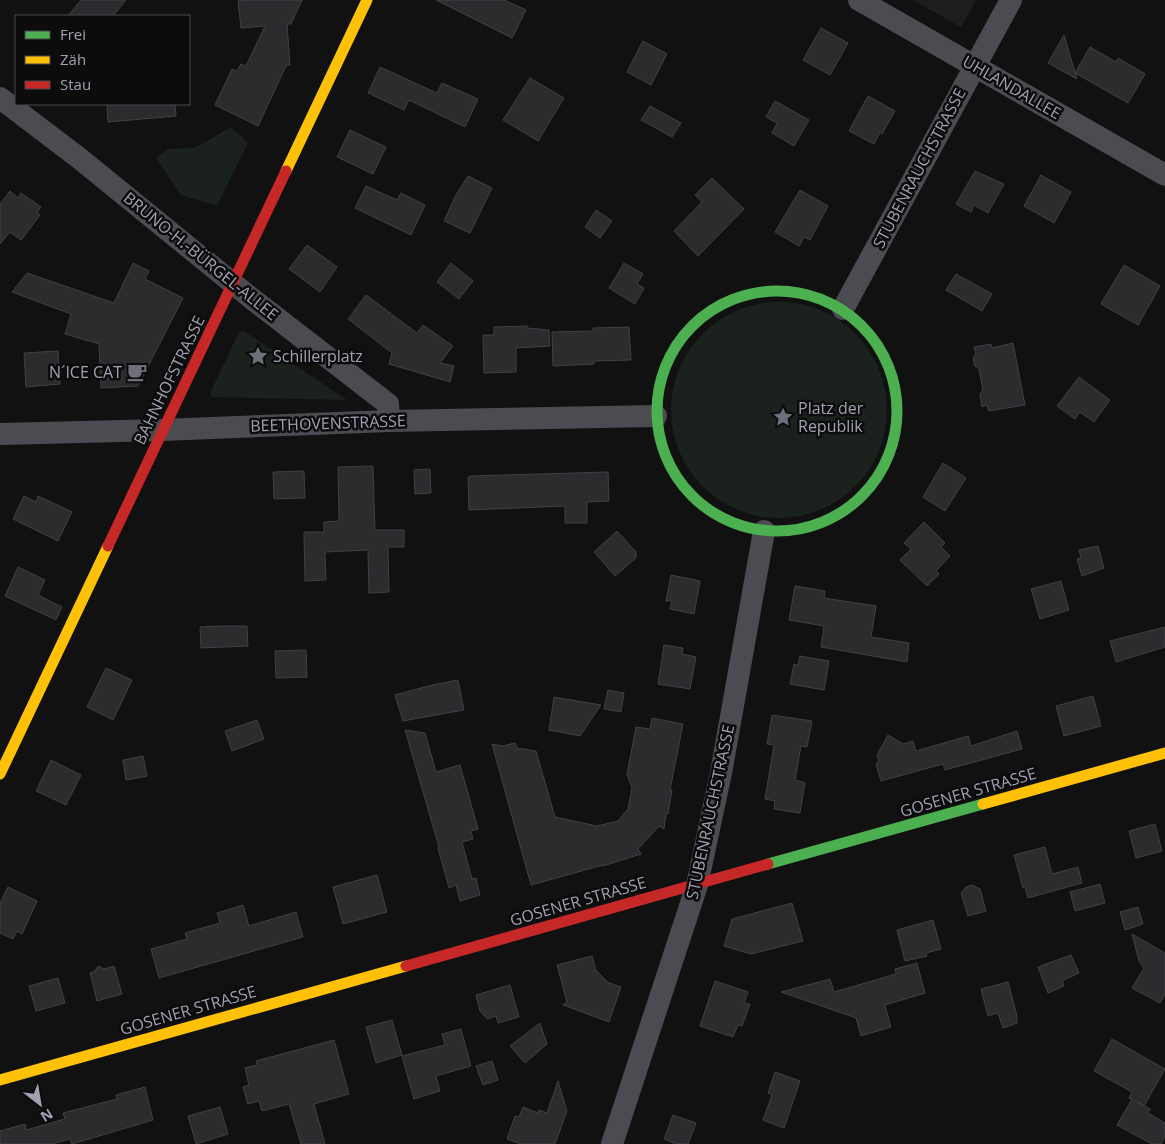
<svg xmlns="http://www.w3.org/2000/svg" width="1165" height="1144" font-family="'Open Sans',sans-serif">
  <rect width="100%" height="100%" fill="#111112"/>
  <!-- built -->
  <path fill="#1e1e20" d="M913 0H976L961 27Z"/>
  <!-- green -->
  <path fill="#1b221d" d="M231 127 248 143 217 206 181 195 156 158 168 149 195 148Z
    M671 410a108 108 0 1 1 216 0a108 108 0 1 1-216 0Z
    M244 331 347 400 211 397V391L239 332Z"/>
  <!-- building -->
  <path fill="#2c2c2e" stroke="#404046" d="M81 0H126L113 16H68Z
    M251 0H302L291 24H287L290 65 286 66 258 126 215 105 232 69 237 71 241 64 246 66 265 26 241 28 238 1Z
    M436 0H504L526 10 512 38Z
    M821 28 848 43 830 75 803 60Z
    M1064 35 1077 79 1048 63Z
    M643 41 667 54 651 85 627 72Z
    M1090 47 1116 62 1118 58 1145 74 1128 103 1075 73Z
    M380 67 437 93 442 83 478 99 465 127 409 100 404 110 368 93Z
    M530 78 564 98 538 141 503 120Z
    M868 96 895 111 882 134 880 132 874 144 849 131Z
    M775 101 809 120 794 146 772 133 777 123 766 117Z
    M107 104H175L176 116 108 122Z
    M650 106 681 123 672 137 641 120Z
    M350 130 386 147 373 174 337 157Z
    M975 171 1004 184 988 213 974 205 971 212 956 204Z
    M1041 175 1071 192 1054 223 1024 206Z
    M468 176 492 188 470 233 444 221 456 195Z
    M712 178 744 209 698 256 674 231 702 202 695 195Z
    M366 186 397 200 401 193 425 205 411 235 355 208Z
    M800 190 828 206 810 240 804 237 799 246 775 232Z
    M10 191 18 198 21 193 41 207 37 213 40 215 21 240 10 232 0 244V204Z
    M596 210 612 221 600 238 585 227Z
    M307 245 337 267 320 292 289 269Z
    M133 263 149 271 145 279 183 298 138 386 101 388 99 344 65 334 71 314 12 292 27 273 114 303Z
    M451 263 473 281 459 299 437 282Z
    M624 263 643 274 637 284 644 288 635 304 609 288Z
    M1124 265 1160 286 1138 325 1101 304Z
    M956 274 992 294 982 311 946 290Z
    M366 295 417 333 423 325 453 346 440 363 454 366 450 382 389 364 392 353 348 319Z
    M527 326V328L549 330 550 346 516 348V372L484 373 483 335H494V327Z
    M629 327 631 360 594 361V364L553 366 552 332 593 331V328Z
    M1013 343 1025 405 989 411 987 405 982 407 980 394 983 390 981 380 979 369 975 366 973 358 976 354 974 347 991 344 992 348Z
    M58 351 60 384 26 387 24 353Z
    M1079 377 1110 400 1094 422 1080 412 1075 419 1057 406Z
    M943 463 966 478 945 511 923 497Z
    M373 466 375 530H404V547H388L389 592 369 593 368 550 325 552 326 580 305 581 304 532H324V522L339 521 338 467Z
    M430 469 431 493 415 494 414 470Z
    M304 471 305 498 274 499 273 472Z
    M608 472 609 501 587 502V523H565V506L469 510 468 477 470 476Z
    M24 496 36 502 38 496 72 512 58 541 13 519Z
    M924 522 945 543 941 547 950 556 936 571 939 574 927 586 900 560 911 549 904 543Z
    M617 531 636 552V558L615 576 594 552Z
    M1098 546 1104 568 1082 576 1077 559 1081 558 1079 550Z
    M18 567 45 580 38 595 62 607 56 620 5 596Z
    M671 575 700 581 694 614 670 609 672 601H666Z
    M1061 581 1069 610 1040 619 1031 589Z
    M795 586 825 591 824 598 876 606 871 637 909 643 907 662 821 647 824 626 789 620Z
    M218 626H247L248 646 201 648 200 627Z
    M1165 627V647L1116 662 1110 641Z
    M664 645 683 648 682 654 696 657 690 689 658 684Z
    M306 650 307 677 276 678 275 651Z
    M800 656 829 661 824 690 790 684 794 664 798 665Z
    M106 668 132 680 113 720 87 707Z
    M458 680 464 710 403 721 395 695 432 685Z
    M608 690 624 693 621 712 604 709Z
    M1093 696 1101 726 1064 736 1056 706Z
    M554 697 601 705 580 736 549 730Z
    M772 715 812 721 807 747 801 746 795 780 805 783 800 813 774 809 775 801 765 799 774 745 767 744Z
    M652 718 683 724 670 790H672L668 814H666L664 829 659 826 638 849 641 854 603 866V865L531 885 492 744 503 746 515 743 517 748 536 751 555 817 597 826 618 821 628 809 632 788 627 774 636 727 650 729Z
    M257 720 264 739 232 751 225 731Z
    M405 730 425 733 436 772 460 765 478 829 471 831 473 839 462 842 472 879 476 878 480 895 460 901 456 885 449 888 438 848 439 847Z
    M1017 731 1022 749 945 770 943 764 881 781 876 764 879 761 877 755 888 735 903 744 913 741 916 751 968 736 971 746Z
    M143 756 147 776 126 780 123 760Z
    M51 760 81 775 66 805 36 791Z
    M1155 824 1162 851 1136 858 1129 831Z
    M1045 847 1052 874 1078 867 1082 883 1028 898 1025 887 1023 888 1014 855Z
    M377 875 387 912 343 924 333 887Z
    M1100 884 1105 903 1075 911 1070 892Z
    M972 885 980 889 986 911 968 916 961 893 966 887Z
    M8 887 37 901 22 934 17 931 13 939 0 933V903Z
    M792 903 803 941 751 954 724 946 732 919Z
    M243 905 249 926 296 912 303 937 159 978 151 949 187 939 185 933 220 923 217 913Z
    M1138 907 1143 924 1125 930 1120 912Z
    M933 920 941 949 926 953 927 956 905 961 897 930Z
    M1132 934 1165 953V994L1160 1003 1132 988 1144 968 1139 961Z
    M1071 955 1079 973 1062 981 1064 986 1048 993 1038 967Z
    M592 956 596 970 607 982 621 987 609 1022 563 1005 567 1002 557 965Z
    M917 963 925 993 885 1005 891 1027 861 1036 856 1018 781 992 830 979 834 992 896 974 895 969Z
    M98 966 104 969 114 966 122 994 97 1001 90 973 95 971Z
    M58 978 65 1003 36 1011 29 986Z
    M715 981 748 992 744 1003 750 1004 742 1026 738 1025 733 1037 700 1026Z
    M1008 982 1017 1016V1023L1003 1028 998 1013 988 1016 981 989Z
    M510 985 519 1017 498 1023 496 1016 487 1019 480 1011 476 995Z
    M392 1020 402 1055 376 1063 366 1027Z
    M540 1023 547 1044 525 1063 510 1046Z
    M461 1029 471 1066 436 1076 440 1091 414 1099 402 1056 445 1045 442 1034Z
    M1112 1039 1165 1069 1144 1106 1137 1102 1150 1109 1148 1113 1165 1123V1136L1161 1144H1152L1117 1125 1132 1099 1129 1098 1132 1092 1094 1071Z
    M334 1040 349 1094 314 1104 325 1144H301L289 1104 262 1111 259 1101 248 1104 243 1087 249 1085 245 1068 257 1065 256 1061Z
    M492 1061 498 1080 483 1085 476 1066Z
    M775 1072 800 1081 784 1128 763 1120 772 1095 768 1093Z
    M558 1081 567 1111 555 1144H521L507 1139 515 1116 519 1117 523 1107 538 1113 539 1110 547 1113Z
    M145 1087 153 1120 72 1144 70 1139 53 1144H0V1131L25 1124 26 1130 65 1119 63 1113 117 1099 116 1095Z
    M220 1107 228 1134 196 1144 188 1116Z
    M673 1115 696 1123 688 1144H676L664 1139Z"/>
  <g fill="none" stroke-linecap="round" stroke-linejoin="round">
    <!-- street -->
    <path stroke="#4c4b52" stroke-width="22" d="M859 0 1165 175
      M0 98 79 158 251 298 388 404 389 421
      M843 309 1011 0
      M0 434 162 430 389 421 656 416
      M612 1144 697 885 721 773 764 531"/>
    <!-- fast -->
    <path stroke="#4caf50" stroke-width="11" d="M657 411a120 120 0 1 1 240 0a120 120 0 1 1-240 0Z
      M768 864 983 804"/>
    <!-- slow -->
    <path stroke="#ffc107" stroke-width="11" d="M286 171 367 0
      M0 774 108 546
      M983 804 1165 753
      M0 1080 406 966"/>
    <!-- jam -->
    <path stroke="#c62828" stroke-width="11" d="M108 546 286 171
      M406 966 768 864"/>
  </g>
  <!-- icons -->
  <defs>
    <symbol id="sight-bare" viewBox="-9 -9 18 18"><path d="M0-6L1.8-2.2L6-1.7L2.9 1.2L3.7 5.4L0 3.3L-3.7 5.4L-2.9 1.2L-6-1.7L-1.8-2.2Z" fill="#6f6f7b" stroke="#0c0c0d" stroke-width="2.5" paint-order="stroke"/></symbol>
    <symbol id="cafe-bare" viewBox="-9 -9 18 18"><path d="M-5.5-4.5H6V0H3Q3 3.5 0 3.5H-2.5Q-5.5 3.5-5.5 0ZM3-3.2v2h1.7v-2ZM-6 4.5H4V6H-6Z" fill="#6f6f7b" stroke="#0c0c0d" stroke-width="2.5" paint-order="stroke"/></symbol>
  </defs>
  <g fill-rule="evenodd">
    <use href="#sight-bare" x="244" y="342" width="28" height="28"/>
    <use href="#cafe-bare" x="123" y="358" width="28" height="28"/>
    <use href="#sight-bare" x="769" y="403" width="28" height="28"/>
  </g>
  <g text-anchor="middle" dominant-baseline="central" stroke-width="5" stroke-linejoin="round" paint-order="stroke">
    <!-- street labels -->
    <g font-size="16" fill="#a1a2b4" stroke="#0c0c0d">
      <text transform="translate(1012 87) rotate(30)">UHLANDALLEE</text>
      <text transform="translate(919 168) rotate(-62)">STUBENRAUCHSTRASSE</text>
      <text transform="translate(201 256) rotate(39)">BRUNO-H.-BÜRGEL-ALLEE</text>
      <text transform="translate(169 380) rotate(-64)">BAHNHOFSTRASSE</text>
      <text transform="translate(328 423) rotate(-2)">BEETHOVENSTRASSE</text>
      <text transform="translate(968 792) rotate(-16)">GOSENER STRASSE</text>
      <text transform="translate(710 812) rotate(-78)">STUBENRAUCHSTRASSE</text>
      <text transform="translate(578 901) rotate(-16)">GOSENER STRASSE</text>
      <text transform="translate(188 1010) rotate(-16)">GOSENER STRASSE</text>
    </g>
    <!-- poi labels -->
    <g font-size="16" fill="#a1a2b4" stroke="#0c0c0d" text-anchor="start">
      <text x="273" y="356">Schillerplatz</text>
      <text x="122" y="372" text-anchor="end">N´ICE CAT</text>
      <text x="798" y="408">Platz der<tspan x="798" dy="18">Republik</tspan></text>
    </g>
  </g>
  <!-- legend -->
  <rect x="15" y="15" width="175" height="90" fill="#0c0c0d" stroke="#484850"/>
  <rect x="25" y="31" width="25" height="8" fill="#4caf50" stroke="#484850"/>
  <text x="60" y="40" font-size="15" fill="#a1a2b4">Frei</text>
  <rect x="25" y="56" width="25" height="8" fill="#ffc107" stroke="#484850"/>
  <text x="60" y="65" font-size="15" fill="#a1a2b4">Zäh</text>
  <rect x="25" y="81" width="25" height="8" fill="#c62828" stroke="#484850"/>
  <text x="60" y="90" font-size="15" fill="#a1a2b4">Stau</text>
  <!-- north arrow -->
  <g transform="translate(40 1104) rotate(149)" stroke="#0c0c0d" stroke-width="4" paint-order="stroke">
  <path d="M0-4L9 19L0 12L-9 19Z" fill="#a1a2b4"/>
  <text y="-8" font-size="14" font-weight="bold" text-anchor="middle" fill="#a1a2b4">N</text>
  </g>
</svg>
